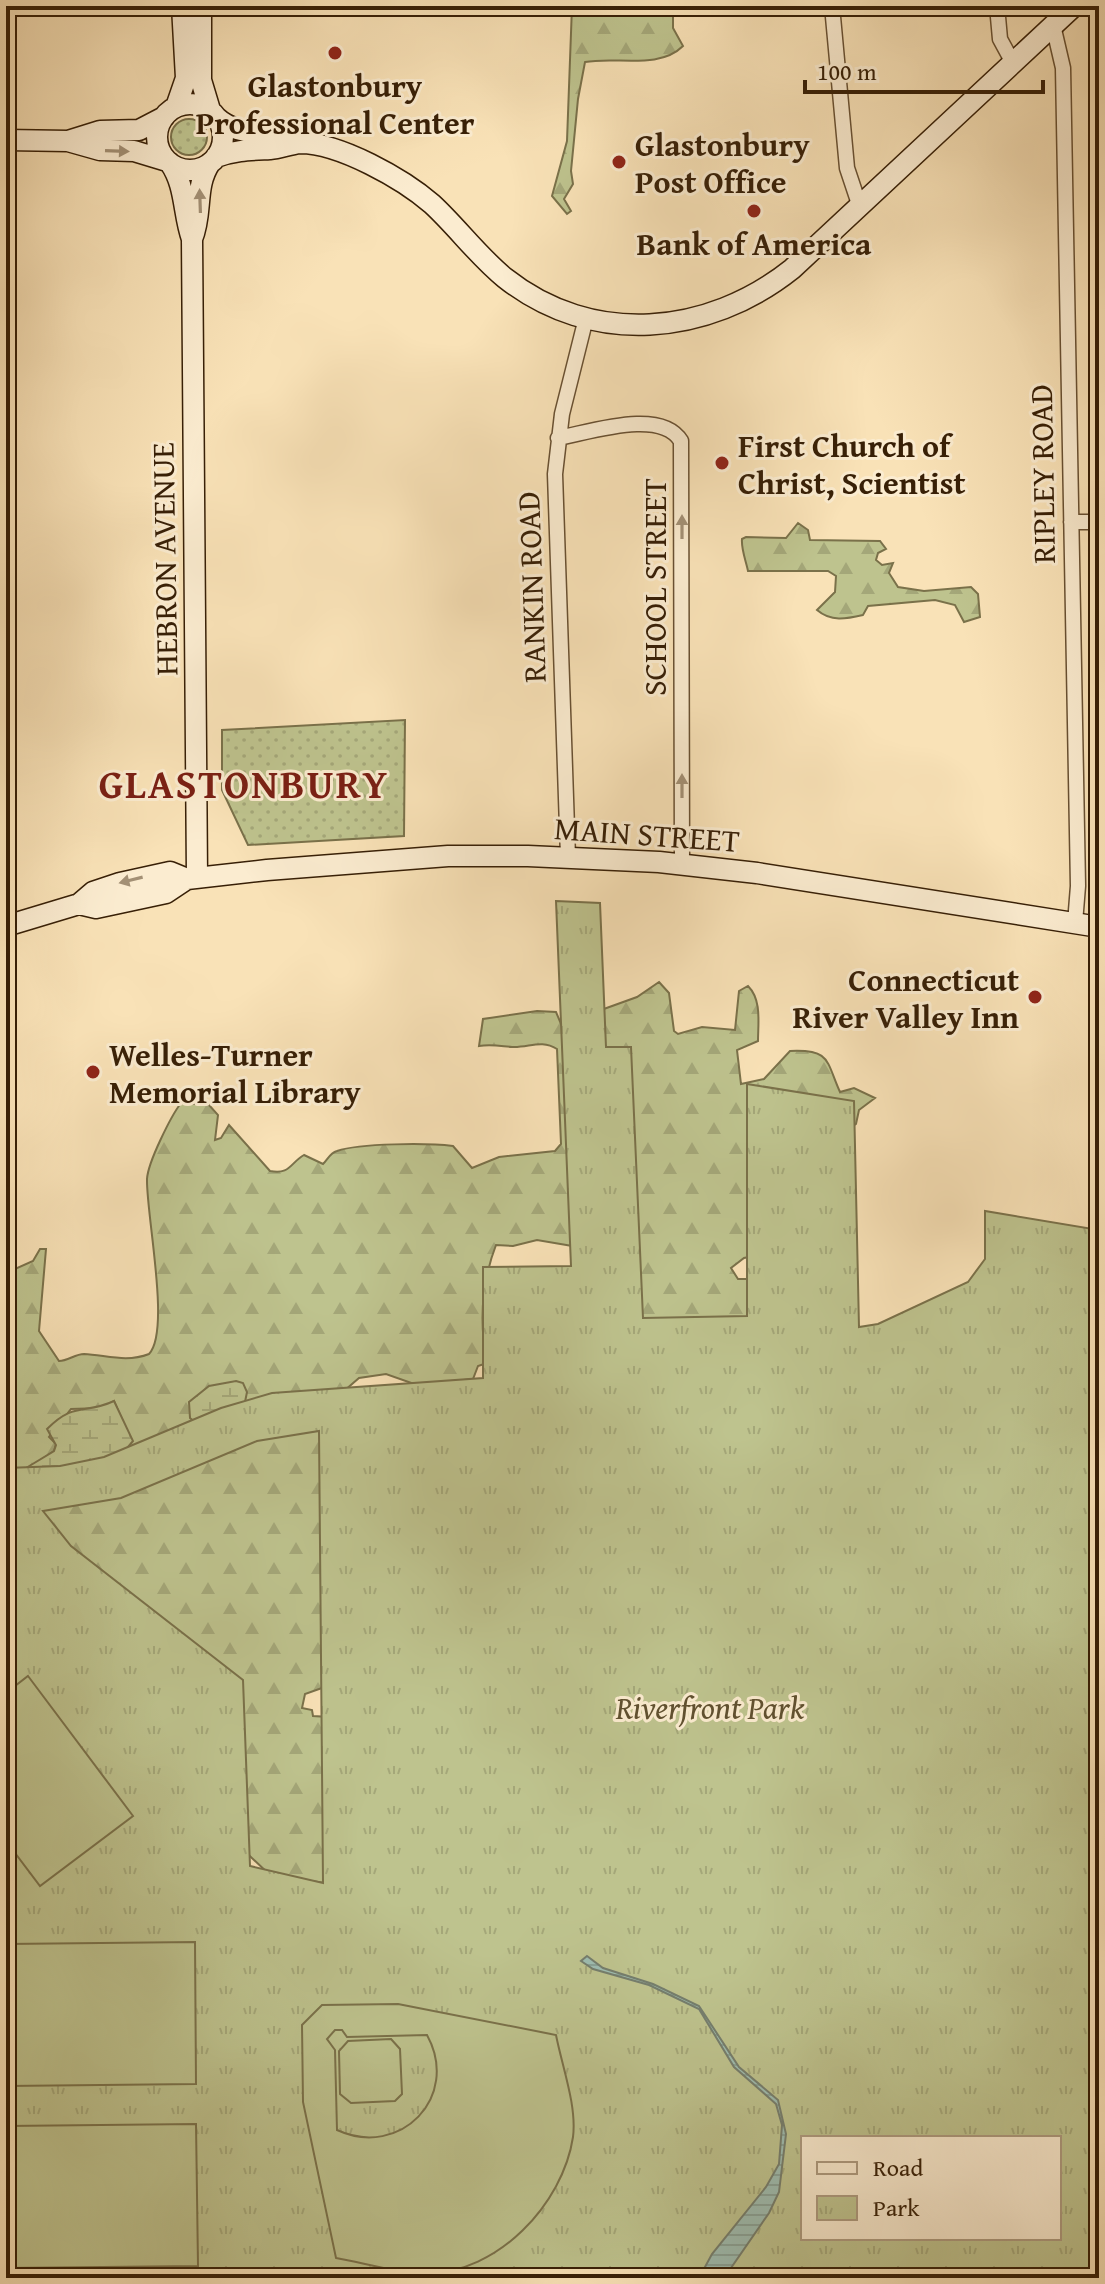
<svg xmlns="http://www.w3.org/2000/svg" width="1105" height="2284" font-family="'Gentium Book Plus',serif">
  <defs>
    <pattern id="grass-dots" width="8" height="8" patternUnits="userSpaceOnUse" patternTransform="scale(2)"><rect width="8" height="8" fill="#bec38e"/><path d="M2 2h.1M6 6h.1" fill="none" stroke="#a4a779" stroke-width="1.8" stroke-linecap="round"/></pattern>
    <pattern id="forest-firs" width="22" height="20" patternUnits="userSpaceOnUse" patternTransform="scale(2)"><rect width="22" height="20" fill="#bec38e"/><path d="M5 1l3.5 6h-7zM16 11l3.5 6h-7z" fill="#a4a779"/></pattern>
    <pattern id="wetland-marsh" width="20" height="14" patternUnits="userSpaceOnUse" patternTransform="scale(2)"><rect width="20" height="14" fill="#bec38e"/><path d="M1 5h8M5 5V1M11 12h8M15 12V8" fill="none" stroke="#a4a779"/></pattern>
    <pattern id="park-tufts" width="24" height="20" patternUnits="userSpaceOnUse" patternTransform="scale(2)"><rect width="24" height="20" fill="#bec38e"/><path d="M3 7l-1-3M5 7V3M7 7l1-3M15 17l-1-3M17 17v-4M19 17l1-3" fill="none" stroke="#a4a779"/></pattern>
    <pattern id="water-rules" width="6" height="5" patternUnits="userSpaceOnUse" patternTransform="scale(2)"><rect width="6" height="5" fill="#9ebdb1"/><path d="M0 2.5h6" fill="none" stroke="#89a297"/></pattern>
  </defs>
  <rect width="100%" height="100%" fill="#f9e2b7"/>
  <filter id="stains"><feTurbulence type="fractalNoise" baseFrequency=".0025" numOctaves="4"/><feColorMatrix values="0 0 0 0 .2 0 0 0 0 .09 0 0 0 0 .02 0 0 0 .5 -.17"/></filter>
  <radialGradient id="worn" r=".72"><stop offset=".6" stop-color="#630" stop-opacity="0"/><stop offset="1" stop-color="#630" stop-opacity=".3"/></radialGradient>
  <!-- grass -->
  <path fill="url(#grass-dots)" stroke="#7a714a" stroke-width="2" d="M171 137a18 18 0 1 1 36 0a18 18 0 1 1-36 0Z
    M405 720 404 836 248 845 222 790V730Z"/>
  <!-- forest -->
  <path fill="url(#forest-firs)" stroke="#7a714a" stroke-width="2" d="M572 6H673V28L683 46C659 70 616 56 585 62L578 99 571 171 573 184 564 199 571 211 567 214 552 196 567 141Z
    M798 523 808 530 810 540 880 541 886 549 878 553 876 560 882 565 893 563 889 573 898 587 924 591 971 587 978 594 980 617 964 622 955 605 935 600 868 606 863 615C846 619 831 622 817 610L835 592 836 576 828 571H748C746 561 741 549 742 539L746 537 786 538Z
    M659 982 669 993 674 1031 678 1034 702 1027 735 1030 739 991 748 986C762 1000 758 1023 758 1041L737 1050 741 1084 764 1079 790 1051C831 1049 826 1061 840 1092L854 1088 875 1098 859 1110 856 1124 850 1128 754 1256 744 1258 731 1268 738 1279H748L761 1306 656 1542 625 1063 603 1044 601 1010 637 997Z
    M537 1011 556 1012 564 1031 590 1249 537 1240 513 1246 496 1245C481 1284 479 1322 487 1363L478 1366 473 1379 417 1385 386 1374 359 1378 344 1391 322 1688 305 1694 302 1708 312 1710 313 1716 329 1717 323 1870 332 1884 270 1875 237 1844 6 1490 40 1503 128 1433 114 1401 102 1408 71 1409 49 1437 56 1444 54 1451 6 1484V1273L33 1261 40 1249H46L39 1331 59 1361C68 1361 75 1354 84 1354 106 1355 126 1363 149 1354 171 1331 146 1214 147 1179 148 1162 171 1116 181 1103L209 1105 218 1115 215 1140 221 1138 229 1125 270 1171C290 1175 290 1163 304 1155L323 1164C328 1159 330 1153 337 1151 360 1143 428 1143 453 1146L472 1168 499 1157 555 1151 561 1144 557 1049C541 1039 529 1048 512 1047 500 1046 491 1044 479 1046L483 1019Z"/>
  <!-- wetland -->
  <path fill="url(#wetland-marsh)" stroke="#7a714a" stroke-width="2" d="M236 1381 243 1383 247 1392 241 1422 196 1423 190 1418 189 1402 209 1386Z
    M114 1401 133 1441 114 1464 26 1468 54 1451 56 1445 47 1429C75 1401 84 1415 114 1401Z"/>
  <!-- park -->
  <path fill="url(#park-tufts)" stroke="#7a714a" stroke-width="2" fill-rule="evenodd" d="M556 901 600 903 606 1047H631L643 1318 747 1316V1084L854 1101 859 1327 878 1324 968 1282 985 1259V1211L1099 1230V2278H6V1468L60 1466 104 1457 221 1408 272 1393 483 1378V1267L571 1266ZM319 1431 323 1883 250 1866 243 1680 71 1546 43 1511 121 1498 257 1441ZM803 2138H1059V2238H803Z"/>
  <!-- pitch -->
  <path fill="#bec38e" stroke="#7a714a" stroke-width="2" fill-rule="evenodd" d="M28 1676 133 1816 40 1886 6 1841V1693Z
    M195 1942 196 2084 6 2086V1944Z
    M398 2004 556 2035C562 2066 577 2106 573 2137 563 2204 497 2274 427 2273 397 2273 365 2263 336 2258L303 2102 302 2025 322 2005ZM335 2030H342L347 2037 427 2035C461 2097 400 2159 337 2130L335 2050 327 2039Z
    M391 2039 400 2049 402 2094 395 2101 351 2103 340 2094 339 2051 348 2041Z
    M196 2124 198 2266 6 2268V2126Z"/>
  <!-- water -->
  <path fill="url(#water-rules)" stroke="#757e6d" stroke-width="2" d="M587 1956 603 1968 653 1984 699 2006 739 2067 778 2100 786 2134 779 2192 769 2213 724 2278H699L712 2254 766 2187 779 2164 782 2125 776 2104 734 2067 699 2009 649 1985 593 1969 581 1961Z"/>
  <g fill="none" stroke-linecap="round" stroke-linejoin="round">
    <defs>
      <path id="minor" d="M832 6 847 168 860 207
        M997 6 1000 39 1013 63
        M1053 25 1063 68 1078 886 1075 923
        M558 438C591 432 661 408 681 441L682 864
        M1071 522H1099
        M568 857 555 474 562 414 586 318"/>
      <path id="secondary" d="M201 6V80L210 110
        M157 137a33 33 0 1 1 66 0a33 33 0 1 1-66 0Z
        M176 107 186 78 182 6
        M216 117C240 139 269 128 296 142
        M6 140 68 141 100 150 134 151 167 161
        M68 141 100 131 139 130 164 117
        M216 157C235 150 251 150 270 149 280 148 290 144 300 143 340 143 403 179 432 204 457 227 478 256 505 278 592 347 708 336 792 269L1074 6
        M170 163C186 186 183 214 192 239L197 878
        M192 239C203 213 194 187 210 163
        M79 904 96 908 166 893 187 879 267 870 448 856H528L659 862 757 873 1099 927
        M6 926 79 904 93 892 120 883 170 872 187 879"/>
    </defs>
    <!-- minor casing -->
    <use href="#minor" stroke="#685032" stroke-width="17"/>
    <!-- secondary casing -->
    <use href="#secondary" stroke="#371f06" stroke-width="23"/>
    <!-- minor -->
    <use href="#minor" stroke="#fbecd0" stroke-width="14"/>
    <!-- secondary -->
    <use href="#secondary" stroke="#fbecd0" stroke-width="20"/>
  </g>
  <!-- one-way arrows -->
  <defs><path id="oneway-solid" d="M-6-.8H1V-3.2L6.5 0L1 3.2V.8H-6Z" transform="scale(2)"/></defs>
  <g fill="#a39075">
    <use href="#oneway-solid" transform="translate(117 151) rotate(2)"/>
    <use href="#oneway-solid" transform="translate(200 201) rotate(-92)"/>
    <use href="#oneway-solid" transform="translate(682 527) rotate(-90)"/>
    <use href="#oneway-solid" transform="translate(682 786) rotate(-90)"/>
    <use href="#oneway-solid" transform="translate(131 880) rotate(166)"/>
  </g>
  <!-- markers -->
  <g fill="#8f2418" stroke="#fbecd0" stroke-width="3">
    <circle cx="335" cy="53" r="8"/>
    <circle cx="619" cy="162" r="8"/>
    <circle cx="754" cy="211" r="8"/>
    <circle cx="722" cy="463" r="8"/>
    <circle cx="1035" cy="997" r="8"/>
    <circle cx="93" cy="1072" r="8"/>
  </g>
  <g text-anchor="middle" dominant-baseline="central" stroke-width="6" stroke-linejoin="round" paint-order="stroke">
    <!-- poi labels -->
    <g font-size="32" font-weight="bold" fill="#371f06" stroke="#fbecd0" text-anchor="start">
      <text x="335" y="85" text-anchor="middle">Glastonbury<tspan x="335" dy="37">Professional Center</tspan></text>
      <text x="635" y="144">Glastonbury<tspan x="635" dy="37">Post Office</tspan></text>
      <text x="754" y="243" text-anchor="middle">Bank of America</text>
      <text x="738" y="445">First Church of<tspan x="738" dy="37">Christ, Scientist</tspan></text>
      <text x="1019" y="979" text-anchor="end">Connecticut<tspan x="1019" dy="37">River Valley Inn</tspan></text>
      <text x="109" y="1054">Welles-Turner<tspan x="109" dy="37">Memorial Library</tspan></text>
    </g>
    <!-- street labels -->
    <g font-size="32" fill="#371f06" stroke="#fbecd0">
      <text transform="translate(1042 474) rotate(-91)">RIPLEY ROAD</text>
      <text transform="translate(164 559) rotate(-91)">HEBRON AVENUE</text>
      <text transform="translate(531 587) rotate(-92)">RANKIN ROAD</text>
      <text transform="translate(654 587) rotate(-90)">SCHOOL STREET</text>
      <text transform="translate(647 834) rotate(4)">MAIN STREET</text>
    </g>
    <!-- park labels -->
    <g font-size="32" font-style="italic" fill="#60502f" stroke="#fbecd0">
      <text x="710" y="1707">Riverfront Park</text>
    </g>
    <!-- district labels -->
    <g font-size="40" font-weight="bold" letter-spacing="2" fill="#7a1f14" stroke="#fbecd0">
      <text x="244" y="783">GLASTONBURY</text>
    </g>
  </g>
  <!-- margin -->
  <rect width="1105" height="2284" fill="none" stroke="#f9e2b7" stroke-width="32"/>
  <rect x="8" y="8" width="1089" height="2268" fill="none" stroke="#371f06" stroke-width="4"/>
  <rect x="16" y="16" width="1073" height="2252" fill="none" stroke="#371f06" stroke-width="2"/>
  <!-- legend -->
  <rect x="801" y="2136" width="260" height="104" fill="#fbecd0" stroke="#ad9a7f" stroke-width="2"/>
  <rect x="817" y="2162" width="40" height="12" fill="#fbecd0" stroke="#ad9a7f" stroke-width="2"/>
  <text x="873" y="2176" font-size="24" fill="#371f06">Road</text>
  <rect x="817" y="2196" width="40" height="24" fill="url(#park-tufts)" stroke="#ad9a7f" stroke-width="2"/>
  <text x="873" y="2216" font-size="24" fill="#371f06">Park</text>
  <!-- scale -->
  <path d="M805 80v12h238v-12" fill="none" stroke="#371f06" stroke-width="4"/>
  <text x="817" y="80" font-size="24" fill="#371f06" stroke="#fbecd0" stroke-width="6" paint-order="stroke">100 m</text>
  <rect width="100%" height="100%" filter="url(#stains)"/>
  <rect width="100%" height="100%" fill="url(#worn)"/>
</svg>
